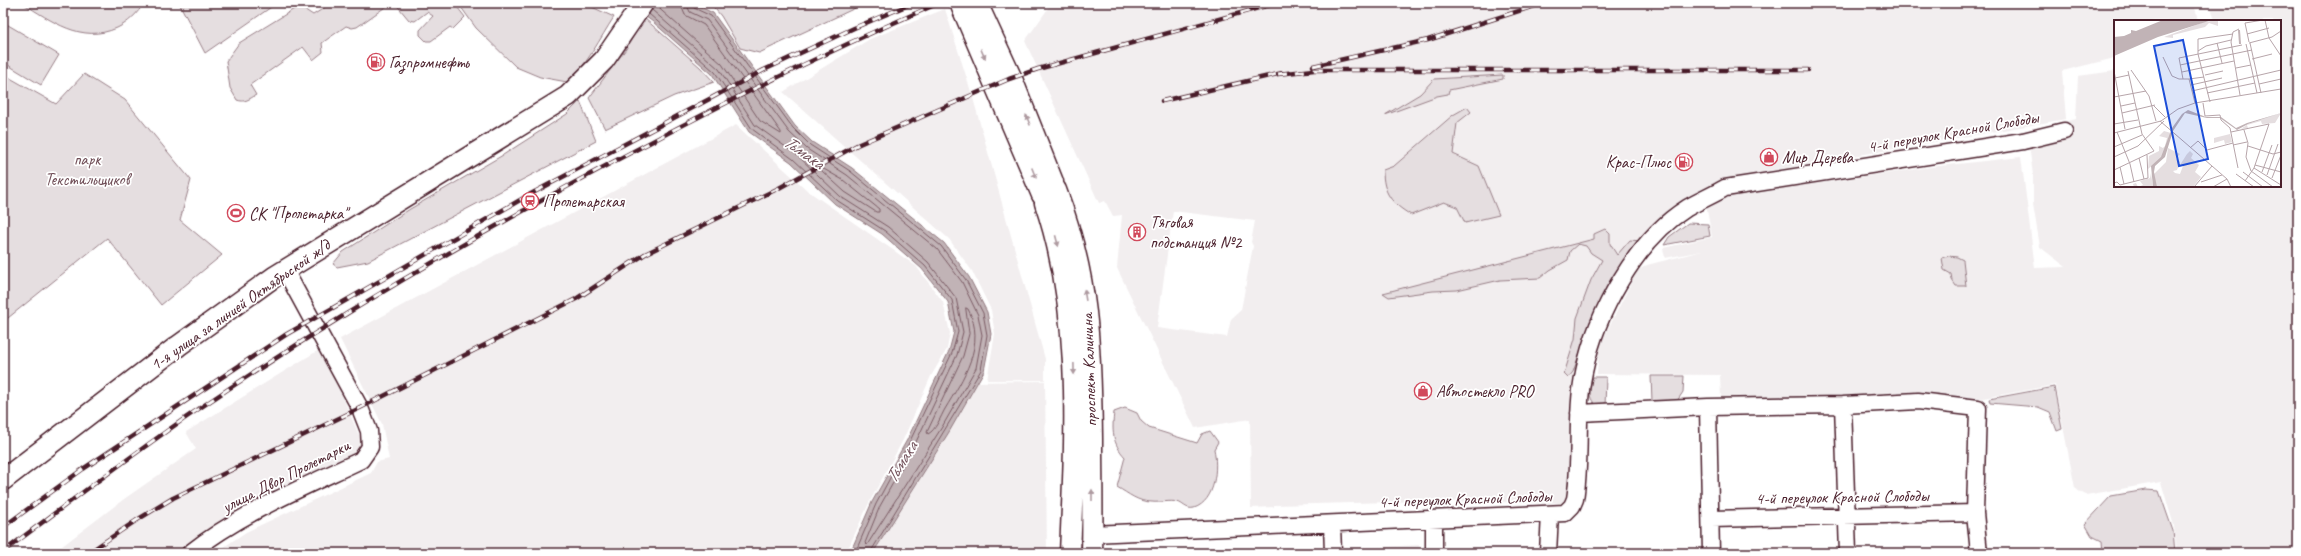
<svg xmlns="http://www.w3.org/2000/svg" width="2301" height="556" font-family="Caveat,sans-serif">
  <rect width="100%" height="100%" fill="#fff"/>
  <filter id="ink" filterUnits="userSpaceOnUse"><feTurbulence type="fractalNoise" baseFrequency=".025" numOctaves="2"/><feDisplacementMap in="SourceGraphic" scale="8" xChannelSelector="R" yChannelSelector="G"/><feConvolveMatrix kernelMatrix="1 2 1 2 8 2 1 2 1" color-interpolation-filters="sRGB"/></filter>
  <g filter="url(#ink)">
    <!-- built -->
    <path fill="#f2eeef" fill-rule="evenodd" d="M1052 3H2194L2198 21H2115V58L2062 71 2066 119 1722 179 1679 203 1643 240 1611 279 1592 321 1573 372 1568 503 1431 501 1274 505V507L1251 508 1250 419 1195 428 1117 268 1122 215 1113 216 1105 201 1099 203 1025 41ZM1173 211 1255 221 1251 242 1253 246 1241 310 1231 319 1227 337 1157 328Z
      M2210 3H2298V553H2177L2174 526 2161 482 2086 495 2080 492 2075 488 2055 385 1978 399 1854 398 1779 401 1721 399 1720 375 1597 374 1599 347 1637 271 1647 265 1702 251 1665 258 1663 248 1712 237 1706 205 1735 195 1930 167 2021 157 2035 268 2066 267 2040 247 2033 204V175L2029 145 2055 141 2056 124 2076 119 2078 76 2115 71V186H2280V21H2215Z
      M945 9 973 98 1045 359V380H987L995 334 991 310 972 271 949 239 783 92 870 39Z
      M736 125 808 191 916 266 943 302 950 333 947 349 931 376 903 440 869 503 846 553H215L246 532 371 473 377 462 389 459 382 424 340 339Z
      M322 348 361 440V450L354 456 318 476 286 485 237 513 184 553H53L124 499 196 449 186 432Z
      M1045 381 1047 553H874L974 382Z
      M1419 545 1420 553H1344V549Z"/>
    <!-- green -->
    <path fill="#e5dee0" stroke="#987e86" d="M22 3H144C138 13 128 23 117 28 81 44 52 21 22 3Z
      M179 3H277L205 53Z
      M332 3H391L357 27 352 28 346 26 322 43 323 52 313 60 303 47 250 85 256 95C249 99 245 103 237 100L230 88 226 61 239 43 299 6 313 15Z
      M395 3H454L465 17 453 29 450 27 431 41H426L420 35V30L433 16 427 12 415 21 409 20Z
      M458 3H583L614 17C600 38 587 66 567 82L540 77 516 67 476 28Z
      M710 3H866L759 53 740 48 721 16Z
      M644 18 700 67 714 82 674 96 605 129 589 98 626 49Z
      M3 22 59 55 41 85 3 62Z
      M3 74 56 104 84 74 125 100 191 180 180 220 222 255 161 305 107 238 3 322Z
      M1503 75V79L1449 90 1448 94 1437 96 1385 115 1420 94 1434 79Z
      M580 101 596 141 368 261 337 267 333 264 343 252 410 209 503 155 567 114Z
      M1467 107 1471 112 1457 123 1453 154 1479 166 1499 215 1465 223 1457 207 1444 202 1411 215C1391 203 1383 193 1383 170L1394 166 1453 115Z
      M1688 223 1708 224 1710 236 1664 245 1669 237Z
      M1605 229 1610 234V244L1617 255 1630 240 1641 241 1611 279 1591 321 1573 372 1568 378 1564 374 1575 339 1577 318 1591 280 1602 260 1591 253 1586 246 1578 244 1570 251 1568 260 1550 270 1540 278 1500 280 1457 290 1433 291 1389 297 1383 293 1594 239V234Z
      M1949 256 1957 257 1963 260 1966 286H1956L1952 280 1951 274 1944 270 1942 258Z
      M1651 376H1684L1683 392 1677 401H1652Z
      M1593 377H1606L1605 407H1598C1587 398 1589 389 1593 377Z
      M2054 387 2062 429 2057 431 2050 412 2038 407 1990 403 1989 399Z
      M1125 408 1137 413 1141 421 1149 428 1197 443 1202 434 1210 431 1218 442 1214 449C1218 467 1216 501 1194 508 1186 510 1183 503 1177 502 1170 500 1160 503 1152 502 1138 502 1129 494 1117 487L1125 457C1112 443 1112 431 1114 412Z
      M2146 490 2159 491 2173 531 2175 553H2103L2102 541 2092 536 2085 524 2111 496Z"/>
    <!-- water -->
    <path fill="#c1b3b6" stroke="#91787e" d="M627 3H692L713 13 795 126 812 142 852 168 944 243 969 277 987 312 991 334 984 371 949 432 873 553H850L872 502 907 440 949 351 954 332 948 302 922 269 882 234 835 204 791 162 749 132 712 74 653 22Z"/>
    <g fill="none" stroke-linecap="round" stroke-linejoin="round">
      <!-- shore -->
      <path stroke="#7a5a63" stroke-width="1" d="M691 3 694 8 711 16 793 128 810 145 850 171 941 246 966 280 983 313 987 335 981 370 870 553
        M654 4 722 64 760 121 781 134V132L704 25 685 15 680 3
        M652 10 719 69 755 125 797 155 841 197 888 227 928 262 956 298 963 332 957 355 915 444 880 506 865 543 867 545 942 427 976 368 982 335 978 315 962 282 937 249 847 175 807 149 789 132 707 20 690 12 686 3
        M649 14 715 72 752 129 793 159 838 201 885 231 925 266 952 300 958 332 952 353 910 441 876 504 855 553
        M822 168 843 180 879 209V212H876L845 192 822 171Z
        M966 308 968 309C987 344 963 379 945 409 941 416 936 430 928 434L927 432 963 356 969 334Z"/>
      <defs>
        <path id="minor" d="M1843 405 1848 553
          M1708 407 1711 553
          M1579 413 1708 407 1843 405 1918 401 1978 408 1975 513 1979 553
          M1434 519V553
          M1711 519 1975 513
          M1332 524 1333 553
          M1092 534 1565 513 1572 506 1575 499C1582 457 1575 413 1584 372 1596 313 1636 240 1687 208 1699 201 1713 195 1725 188L2023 141 2064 131
          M190 553C241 513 302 488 361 460L370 447 369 431 360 408 285 270
          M1548 553 1550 514"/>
        <path id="major" d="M960 3 1042 195
          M977 3 1012 79 1053 182
          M1056 190C1089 276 1091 348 1092 438 1092 476 1093 515 1092 553
          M1045 203C1083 316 1075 435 1070 553
          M3 480 178 346 274 277 568 96 604 60 643 3"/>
      </defs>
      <!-- minor casing -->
      <use href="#minor" stroke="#4a1f2b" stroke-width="19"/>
      <!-- major casing -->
      <use href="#major" stroke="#4a1f2b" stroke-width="23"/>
      <!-- minor -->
      <use href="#minor" stroke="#fff" stroke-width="16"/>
      <!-- major -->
      <use href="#major" stroke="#fff" stroke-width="20"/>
      <defs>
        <path id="rail" d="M1313 66 1428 40 1544 3
          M1278 74 1314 70H1808
          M1162 101 1282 73
          M3 527 83 469 287 334 359 293 527 196 764 70 854 28 913 3
          M3 552C67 504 131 455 197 410 342 312 494 224 649 143 745 92 839 46 939 3
          M88 553 137 520 173 498 360 408 576 299 645 254 779 188 857 145 1009 79 1038 69 1277 3"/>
      </defs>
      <!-- rail casing -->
      <use href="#rail" stroke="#4a1f2b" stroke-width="4.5"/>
      <!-- rail -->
      <use href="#rail" stroke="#fff" stroke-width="3" stroke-dasharray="9" stroke-linecap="butt"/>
    </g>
    <!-- one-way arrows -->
    <defs><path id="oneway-solid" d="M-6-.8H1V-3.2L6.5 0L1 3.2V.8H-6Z"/></defs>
    <g fill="#ae9aa0">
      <use href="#oneway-solid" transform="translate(983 54) rotate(67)"/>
      <use href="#oneway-solid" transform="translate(1028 120) rotate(-112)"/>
      <use href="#oneway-solid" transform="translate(1034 173) rotate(68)"/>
      <use href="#oneway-solid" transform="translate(1057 241) rotate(75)"/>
      <use href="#oneway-solid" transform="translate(1085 295) rotate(-99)"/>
      <use href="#oneway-solid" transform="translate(1074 369) rotate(89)"/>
      <use href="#oneway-solid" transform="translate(1092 495) rotate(-90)"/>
    </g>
  </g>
  <!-- icons -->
  <defs>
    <symbol id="fuel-ring" viewBox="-11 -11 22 22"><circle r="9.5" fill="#fff" stroke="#d1495b" stroke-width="1.5"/><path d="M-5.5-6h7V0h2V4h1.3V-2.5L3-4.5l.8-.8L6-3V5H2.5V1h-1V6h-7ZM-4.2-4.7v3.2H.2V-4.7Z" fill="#d1495b"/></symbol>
    <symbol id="shop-ring" viewBox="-11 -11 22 22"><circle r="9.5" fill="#fff" stroke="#d1495b" stroke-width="1.5"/><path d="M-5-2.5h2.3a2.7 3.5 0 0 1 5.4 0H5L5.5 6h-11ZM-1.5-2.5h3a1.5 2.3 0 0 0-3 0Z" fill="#d1495b"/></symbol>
    <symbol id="station-ring" viewBox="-11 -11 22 22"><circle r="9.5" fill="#fff" stroke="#d1495b" stroke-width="1.5"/><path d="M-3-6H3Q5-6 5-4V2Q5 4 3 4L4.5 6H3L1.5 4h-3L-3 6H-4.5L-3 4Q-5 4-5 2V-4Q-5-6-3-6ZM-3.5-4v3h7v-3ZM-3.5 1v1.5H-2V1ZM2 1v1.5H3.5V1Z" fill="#d1495b"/></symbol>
    <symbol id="stadium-ring" viewBox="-11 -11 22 22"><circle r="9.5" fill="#fff" stroke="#d1495b" stroke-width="1.5"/><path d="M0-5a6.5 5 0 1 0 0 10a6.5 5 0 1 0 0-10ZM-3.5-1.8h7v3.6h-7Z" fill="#d1495b"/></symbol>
    <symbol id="building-ring" viewBox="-11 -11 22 22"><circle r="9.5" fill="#fff" stroke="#d1495b" stroke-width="1.5"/><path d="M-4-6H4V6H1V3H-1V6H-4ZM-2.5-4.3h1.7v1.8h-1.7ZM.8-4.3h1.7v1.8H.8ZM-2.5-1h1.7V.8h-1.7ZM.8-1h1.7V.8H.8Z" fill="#d1495b"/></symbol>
  </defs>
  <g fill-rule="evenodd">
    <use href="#fuel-ring" x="366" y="52" width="20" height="20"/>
    <use href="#shop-ring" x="1759" y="147" width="20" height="20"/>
    <use href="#fuel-ring" x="1674" y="152" width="20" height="20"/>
    <use href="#station-ring" x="520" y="191" width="20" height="20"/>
    <use href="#stadium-ring" x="226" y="203" width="20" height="20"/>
    <use href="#building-ring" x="1127" y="222" width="20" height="20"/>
    <use href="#shop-ring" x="1413" y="381" width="20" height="20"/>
  </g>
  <g text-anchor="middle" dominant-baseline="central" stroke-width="3.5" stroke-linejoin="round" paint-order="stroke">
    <!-- poi labels -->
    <g font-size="17" fill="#4a1f2b" stroke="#fff" text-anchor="start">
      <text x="389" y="62">Газпромнефть</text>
      <text x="1782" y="157">Мир Дерева</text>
      <text x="1671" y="162" text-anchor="end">Крас-Плюс</text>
      <text x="543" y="201">Пролетарская</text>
      <text x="249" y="213">СК "Пролетарка"</text>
      <text x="1150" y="222">Тяговая<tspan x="1150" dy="20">подстанция №2</tspan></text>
      <text x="1436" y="391">Автостекло PRO</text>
    </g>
    <!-- street labels -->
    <g font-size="17" fill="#4a1f2b" stroke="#fff">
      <text transform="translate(1953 132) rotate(-10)">4-й переулок Красной Слободы</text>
      <text transform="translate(240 305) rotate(-35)">1-я улица за линией Октябрьской ж/д</text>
      <text transform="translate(1089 370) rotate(-92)">проспект Калинина</text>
      <text transform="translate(286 476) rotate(-27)">улица Двор Пролетарки</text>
      <text transform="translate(1842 497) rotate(-1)">4-й переулок Красной Слободы</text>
      <text transform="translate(1465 499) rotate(-2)">4-й переулок Красной Слободы</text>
    </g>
    <!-- park labels -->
    <g font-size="17" fill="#714f58" stroke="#fff">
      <text x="87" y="159">парк<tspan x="87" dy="20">Текстильщиков</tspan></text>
    </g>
    <!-- water labels -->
    <g font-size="18" font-style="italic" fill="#74535c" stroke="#fff">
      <text transform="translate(804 152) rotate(35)">Тьмака</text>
      <text transform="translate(901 462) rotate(-58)">Тьмака</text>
    </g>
  </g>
  <!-- overview -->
  <g transform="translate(2114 20)">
    <rect width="167" height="167" fill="#fff"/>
    <path d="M104 0V6L95 3 91 7 59 15V18L50 17 90 2ZM167 93 161 103 148 104 147 101 133 105 134 108 127 109 134 104ZM50 111 57 113 52 128 47 138 34 149 35 136 45 131V126L49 128 51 126 53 118 45 116ZM116 114 118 122 111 124 110 120 100 123V118ZM54 128 66 134 62 138 66 142 63 150 59 151 61 153 66 154 69 146 66 145 73 134 76 131 79 134 77 138 85 145 81 152 87 157 79 167 42 166 40 154 52 142ZM37 153 39 167H20L19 164 22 163 24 167 29 165 26 161 36 158Z" fill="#e5dee0"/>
    <path d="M49 0H98L44 17 0 36V17L10 16 17 13V10L22 11ZM74 90 92 97H107L122 108 133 103 167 93 134 104 123 110 106 98H93L71 93 59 111 51 137 41 146 40 152 43 167H39L37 146 47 137 58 108 68 94Z" fill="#c1b3b6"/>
    <path fill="none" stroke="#c1b3b6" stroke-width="2" d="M125 10 126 24"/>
    <path fill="none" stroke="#b7a5aa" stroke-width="1" d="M151 0 155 18 167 36M125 9 119 12 117 22 126 75M133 14 155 8M135 22 131 3 149 0M103 23 108 43M135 23 158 17 167 11M136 23 147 73M132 24 143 73M84 31 92 26 117 20M49 37 58 56 65 59H75L81 83M138 39 158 34M66 45 138 30M122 48 137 45M17 50 35 76 42 101M0 51 11 109M68 52 120 41M91 55 109 51M1 58 15 55M69 59 65 38 128 25M75 59 90 57M145 64 167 59M77 65 108 58M78 71 167 50M93 73 141 63M0 77 32 71M96 82 84 34V19L119 14M89 83 91 96 106 95 107 100 116 108 124 148M39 85 51 97M7 86 21 83M64 89 81 83 167 69M8 93 41 85M46 101 113 159 117 167M0 104 24 100M130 110 134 123 132 137 137 151 159 167M3 112 16 144 20 162M117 112 155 104 140 148 131 161M0 113 47 101 64 89M119 125 133 122M134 126 159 134 167 132M0 127 28 115M76 128 84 121 93 130 119 123M0 137 24 126 50 101M25 138 30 159M141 145 167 152M6 147 10 164M140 148 167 165M0 150 40 131 28 114 14 51M129 152 149 167M148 152 158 125M122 154 140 167M153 155 164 124M158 158 167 135M87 162 108 155M0 163 3 162 6 165 34 158 33 135M80 167 98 146M99 167 113 159"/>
    <path fill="#1d4ed8" fill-opacity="0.15" stroke="#1d4ed8" stroke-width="2" d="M69 20 94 139 65 146 40 26Z"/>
    <rect width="167" height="167" fill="none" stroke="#4a1f2b" stroke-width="2"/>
  </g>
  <!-- margin -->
  <rect width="2301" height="556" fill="none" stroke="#fff" stroke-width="16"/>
  <rect x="8" y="8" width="2285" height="540" fill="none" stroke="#4a1f2b" stroke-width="1.5" filter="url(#ink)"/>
</svg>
